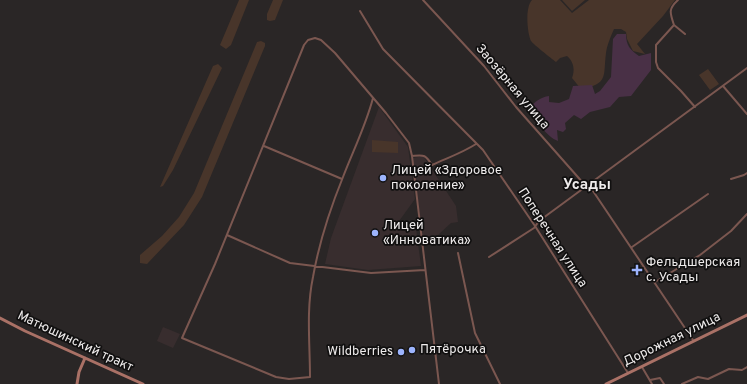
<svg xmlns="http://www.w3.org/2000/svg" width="747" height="384" font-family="Overpass,sans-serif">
  <rect width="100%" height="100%" fill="#2a2626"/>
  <!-- built -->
  <path fill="#382d2e" d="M379 107 408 147 415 199 394 228 397 229 416 228 421 266 368 270 325 264 331 238Z
    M423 156 456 206 458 222 451 223 438 235 434 242 423 243 413 158Z
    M163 327 180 334 173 348 157 341Z"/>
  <!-- green -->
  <path fill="#48352a" d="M239 0H249L231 45 226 49 220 45Z
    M273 0H283L275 20 270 21 267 20V14Z
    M532 0H560L572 13 589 0H675L663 16 637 44 645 54 633 51 627 39 626 32 621 29H614C611 36 607 45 606 53 603 76 609 84 581 89L572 78C575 70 574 62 567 56L560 58 556 62C551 58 534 45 531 41 527 32 525 7 532 0Z
    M562 0H585L572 11Z
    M261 41 265 43V46L202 197 184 225 147 264 140 263V255L162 236 179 217 194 193 257 42Z
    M218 64 222 68 173 170 163 186 160 187 213 66Z
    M708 69 719 84 710 90 699 75Z
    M372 140 398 142V153L372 152Z"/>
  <!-- water -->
  <path fill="#493046" d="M617 34H626C626 45 630 50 639 56L651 53V70L631 96 619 97 610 107 590 112 581 119 574 115 565 123 566 129 563 132 557 130 558 141C547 137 534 119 529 109 534 102 541 97 549 96V102L559 103 569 99 573 86 592 85 595 94 600 91 611 77 613 39Z"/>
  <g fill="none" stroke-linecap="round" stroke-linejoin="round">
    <!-- street -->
    <path stroke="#7b5750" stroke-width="2" d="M423 0 484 66 516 107 554 150 584 184 591 188 693 340
      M360 11 383 49 483 150 535 226 628 373
      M674 25C670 13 668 9 678 0
      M685 34 674 25 656 45V62L658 68 681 91 695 107
      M723 86 747 114
      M373 98C366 125 353 151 343 177 330 209 319 243 313 277 306 310 310 344 310 377L289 379 276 377 182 338 215 264 304 45 308 40 315 38 321 40 335 53 386 113 409 143 412 156 439 384
      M264 146 342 179
      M412 156C424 155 425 154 432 165 447 158 462 153 476 144
      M731 179 744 175 747 173
      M227 235 290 263 371 273 425 270
      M632 247 708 194
      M458 253 475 333 500 384
      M489 257 534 228 539 221 747 68
      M655 282 700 255 731 231 747 214
      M642 367 652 384
      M650 380 660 378 664 384
      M682 384 698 377 708 379 729 369 742 370 747 367"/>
    <!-- secondary -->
    <path stroke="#aa7166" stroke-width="3" d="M0 318 25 331 143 384
      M77 384 79 372 85 358
      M606 384 747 315"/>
  </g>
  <!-- markers -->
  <g fill="#9db4fd" stroke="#111010" stroke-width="1.5">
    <circle cx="383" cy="178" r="4"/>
    <circle cx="375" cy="233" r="4"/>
    <path d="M635 264h4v4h4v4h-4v4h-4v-4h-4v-4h4z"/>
    <circle cx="412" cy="350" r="4"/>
    <circle cx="401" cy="352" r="4"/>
  </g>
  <g text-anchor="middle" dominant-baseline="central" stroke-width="3.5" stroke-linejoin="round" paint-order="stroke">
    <!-- street labels -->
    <g font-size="13" fill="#efecec" stroke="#111010">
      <text transform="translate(512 87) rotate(50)">Заозёрная улица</text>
      <text transform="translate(552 238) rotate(57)">Поперечная улица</text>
      <text transform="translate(672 340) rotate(-26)">Дорожная улица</text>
      <text transform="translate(75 342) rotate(25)">Матюшинский тракт</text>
    </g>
    <!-- poi labels -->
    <g font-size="13" fill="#efecec" stroke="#111010" text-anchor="start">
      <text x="391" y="171">Лицей «Здоровое<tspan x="391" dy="15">поколение»</tspan></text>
      <text x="383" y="226">Лицей<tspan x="383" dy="15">«Инноватика»</tspan></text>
      <text x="646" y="263">Фельдшерская<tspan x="646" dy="15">с. Усады</tspan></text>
      <text x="420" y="350">Пятёрочка</text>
      <text x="393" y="352" text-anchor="end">Wildberries</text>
    </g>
    <!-- quarter labels -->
    <g font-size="15" font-weight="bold" fill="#efecec" stroke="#111010">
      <text x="587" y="185">Усады</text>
    </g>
  </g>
</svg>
